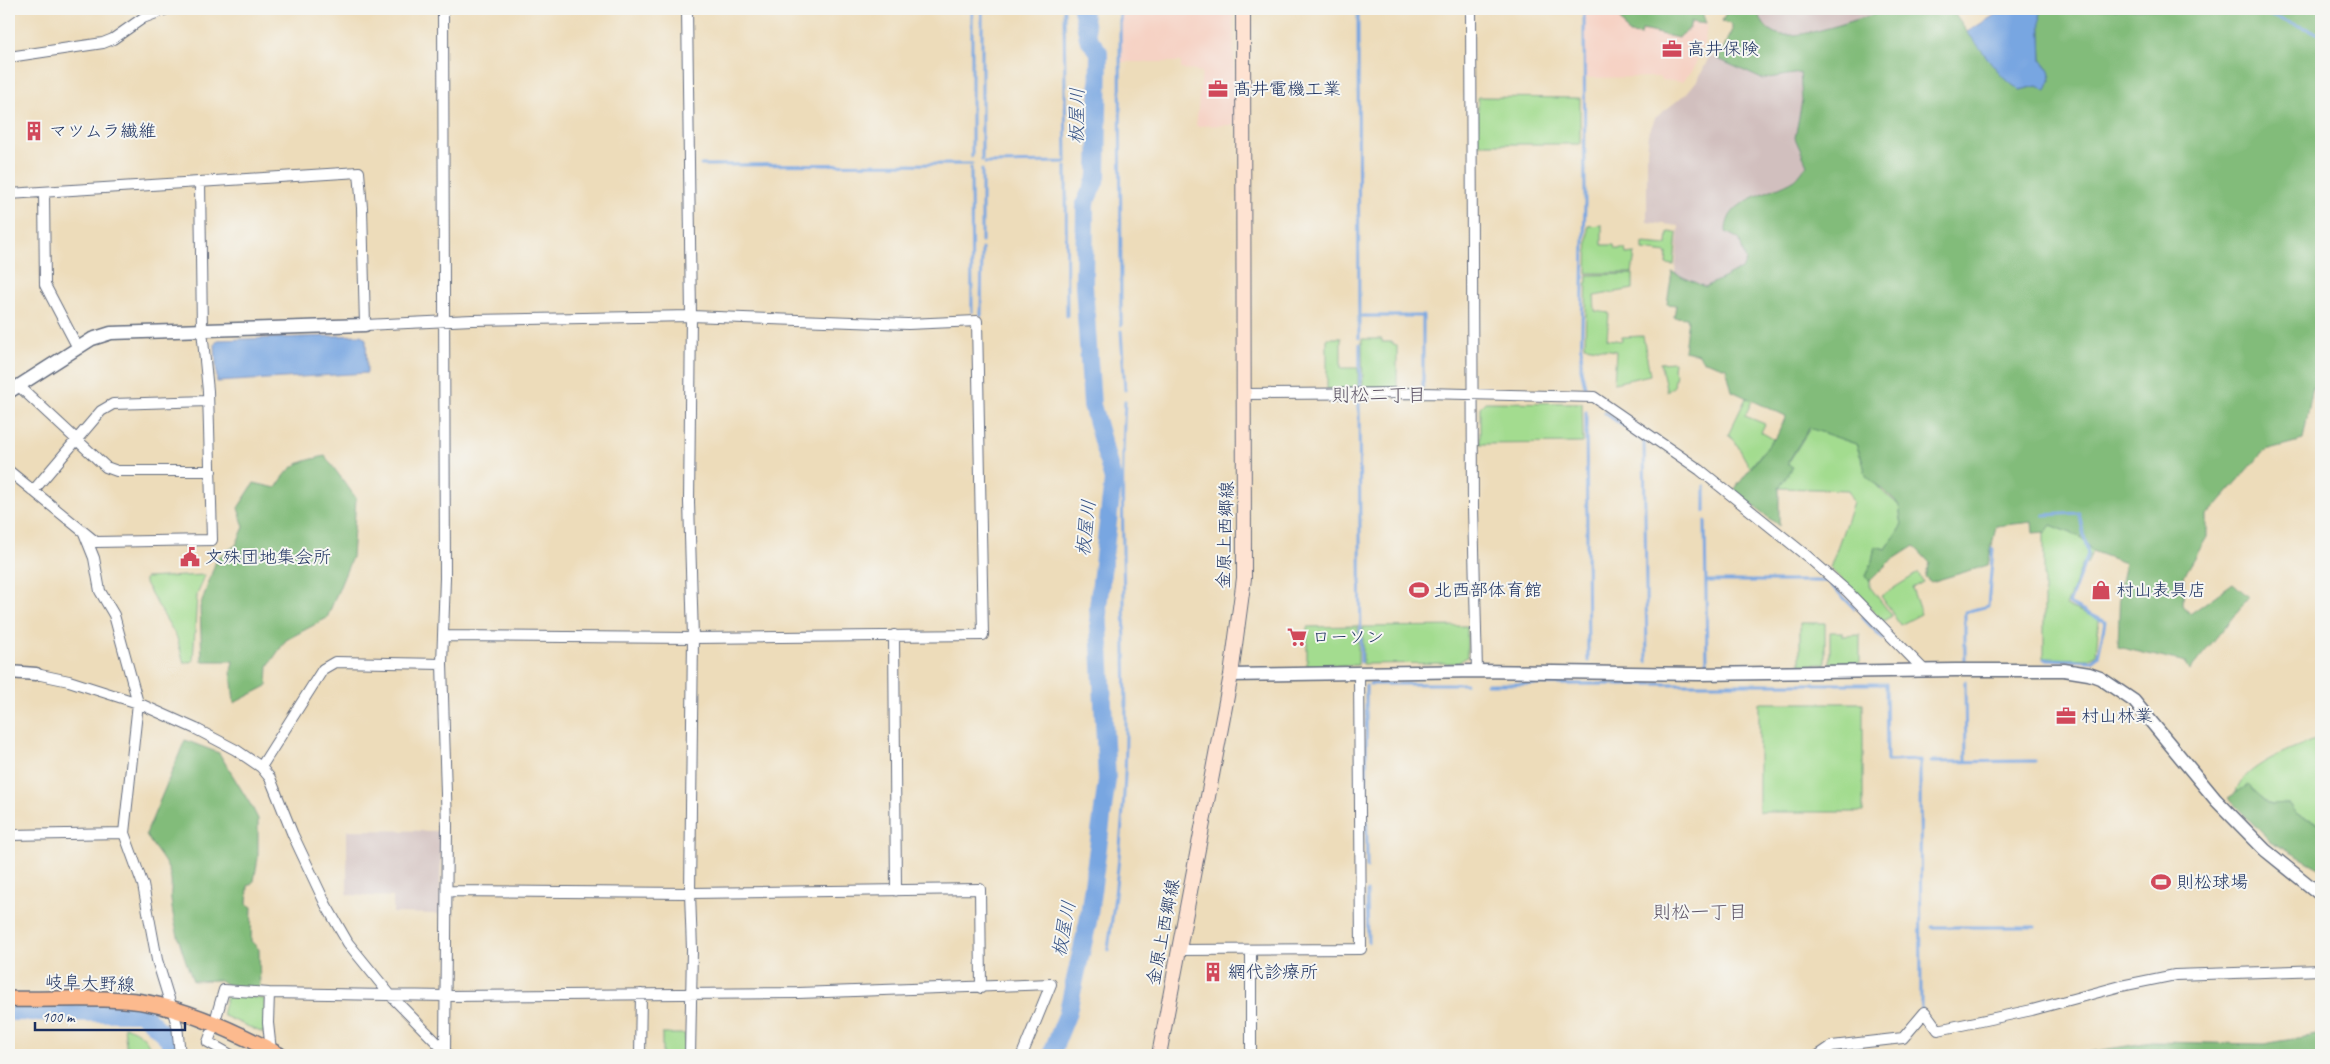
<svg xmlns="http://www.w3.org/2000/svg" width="2330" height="1064" font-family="Caveat,'Klee One',sans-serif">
  <rect width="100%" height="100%" fill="#f6f6f2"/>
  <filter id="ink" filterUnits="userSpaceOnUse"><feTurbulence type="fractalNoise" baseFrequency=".02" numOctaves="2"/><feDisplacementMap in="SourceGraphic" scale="10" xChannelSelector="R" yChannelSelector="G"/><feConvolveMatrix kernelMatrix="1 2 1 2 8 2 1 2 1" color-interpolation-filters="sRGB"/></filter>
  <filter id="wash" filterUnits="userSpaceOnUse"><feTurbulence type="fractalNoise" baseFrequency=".0096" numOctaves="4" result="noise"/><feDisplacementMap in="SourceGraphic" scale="20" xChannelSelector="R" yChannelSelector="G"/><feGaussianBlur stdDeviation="1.12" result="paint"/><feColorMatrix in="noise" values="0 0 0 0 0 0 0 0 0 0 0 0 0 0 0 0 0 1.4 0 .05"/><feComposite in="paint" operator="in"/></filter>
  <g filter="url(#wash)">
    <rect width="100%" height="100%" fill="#eddcba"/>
    <!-- built -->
    <path fill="#f6d2c4" d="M1121 9 1233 10 1235 125 1196 126 1202 72 1181 69V62H1122Z
      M1614 10 1629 34 1640 35 1642 30 1678 38 1691 22 1707 24 1705 40 1693 70 1682 82 1661 80 1660 77 1586 78 1585 11Z"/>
    <!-- industrial -->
    <path fill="#d1bfbe" d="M1758 9H1897L1820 30 1787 36 1772 32 1761 21Z
      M1710 55 1762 79 1800 73 1802 101 1795 138 1807 165 1796 179 1748 200 1739 239 1746 261 1743 268 1705 287 1675 274 1679 226 1647 222V151L1649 133 1655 118 1686 94 1699 78Z
      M347 830 441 831 440 914 393 913V897L347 895Z"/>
    <!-- green -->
    <path fill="#a3dc8f" stroke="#5f8676" d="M11 69 13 169H9V70Z
      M1478 97 1580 98V144H1478Z
      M1602 225V245H1614L1615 249H1625L1626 254 1635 253 1632 273H1587L1588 226Z
      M1668 232 1677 233 1674 265 1666 264 1667 253 1643 250V243L1667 245Z
      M1633 274V289L1594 296 1595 311 1609 313 1607 339 1622 341V337L1643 336 1650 375 1614 383 1616 351 1585 346 1587 275Z
      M1327 338H1341V368H1358V389H1327Z
      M1362 339H1382V342H1393V344L1397 345V388L1363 389Z
      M1674 362 1673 370 1676 373 1674 386 1667 392 1660 363Z
      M1746 398 1752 401 1745 416 1765 424 1761 432 1773 439 1750 468 1735 441 1728 435Z
      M1485 402 1582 403 1583 443 1480 444V407Z
      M1810 428 1856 444C1862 461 1867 477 1881 490 1887 497 1894 499 1899 506L1902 525 1886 549 1875 546 1871 566 1866 576 1870 581V587L1892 616 1883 621 1830 568 1853 503 1848 490 1779 488 1792 467 1787 465Z
      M2051 525 2081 537 2092 551 2087 564 2083 563 2066 606 2099 619 2096 655 2087 659 2044 658V532Z
      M1918 573 1923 582 1912 588 1921 614 1900 625 1881 596Z
      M205 575 197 595 193 661 184 663 177 638 145 583V578Z
      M1800 623H1825V664L1800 665Z
      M1358 626V665L1307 666V627Z
      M1467 626V657L1458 663 1363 664V627Z
      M1830 632H1842V636L1860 635V663H1830Z
      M1759 703H1863V812H1759Z
      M2321 738V824L2296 814 2289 804 2271 805 2248 786 2236 793C2239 767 2299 745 2321 738Z
      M227 995 265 999V1034L222 1015Z
      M124 1026C139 1031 149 1038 152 1055H127Z
      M662 1034H685V1055H662Z"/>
    <!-- forest -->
    <path fill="#82bc7a" stroke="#4e766c" d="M1614 9H1701L1706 24 1691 22 1689 29 1678 38 1642 30 1641 35 1629 34Z
      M1728 9H1758C1760 18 1763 26 1771 31 1793 47 1869 12 1897 9 1914 7 1933 9 1951 9L1967 32 2020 90 2037 86 2046 90C2052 75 2054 74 2042 61L2040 10 2038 9H2321V383L2313 386 2303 440 2265 450 2207 516V537L2184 576 2183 605 2190 614 2233 583 2249 597 2190 670 2186 663 2118 647 2120 586 2125 563 2092 551 2081 537 2051 525 2046 532 2033 533 2032 522 1996 526 1988 565 1931 582 1925 577 1930 563 1914 546 1889 562 1870 581 1866 576 1871 566 1875 546 1886 549 1902 525 1899 506 1895 500 1866 476 1862 459 1856 444 1809 428 1787 464 1793 467 1779 488V526L1734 490 1773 439 1776 438 1786 416 1732 391 1726 368 1702 360 1699 354 1684 351 1688 318 1674 317 1676 305 1667 304 1672 272 1705 287 1743 268 1746 261 1739 239 1726 232C1725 198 1772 194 1795 179 1799 176 1803 169 1807 165L1795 138 1802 101 1800 73 1762 79 1718 59 1732 32V25L1722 21Z
      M325 456 356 498 352 557 327 618 286 640 268 666 267 686 234 703 231 671 233 661H202L200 607 217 558 236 545 244 527 238 508 254 483 276 488C292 463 296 463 325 456Z
      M185 740 219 753 252 807 258 819V858L254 881 248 886 247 904 252 907 251 941 259 949 260 989 230 987 220 980 193 981C183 954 174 928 171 900 170 893 172 887 171 880 169 861 153 850 146 834Z
      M2248 785 2270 805 2289 804 2296 814 2321 824V869L2270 841 2228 798Z
      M2321 1034V1055H2072L2151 1042 2264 1044Z"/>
    <!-- water -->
    <path fill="#78a6e1" stroke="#4a6aa0" d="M2005 9 2040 10 2042 61C2054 74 2052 74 2046 91L2037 86 2020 90C1999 78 1983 50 1967 32Z
      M361 335 366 339 367 373 217 382 215 344 218 340Z"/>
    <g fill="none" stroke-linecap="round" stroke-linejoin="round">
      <!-- stream -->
      <path stroke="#78a6e1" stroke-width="3" d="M1120 9 1121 325
        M1584 9 1585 201 1581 369 1585 386
        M2252 9 2321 34
        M972 10V156
        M1358 12 1359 338
        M982 160V11
        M985 163 1066 162 1064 10
        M701 165 972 164
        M1066 167 1067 316
        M971 168 972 312
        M982 170V242
        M981 315 982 249
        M1362 316H1423V387
        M1121 331 1125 390
        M1360 344V388
        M1359 402 1361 662
        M1586 412 1588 661
        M1605 413 1644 441 1647 662
        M1705 486V511
        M2044 515 2079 513 2088 554 2069 604 2105 622 2098 656 2091 661 2045 659
        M1705 521 1707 665
        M1706 581H1826
        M1831 585 1854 608
        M1862 617 1883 639
        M1965 660V612L1988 606 1993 549
        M1965 682 1966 762
        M1370 684H1466
        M1487 684H1886L1887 761 1920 760 1921 1010
        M1366 686 1367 868
        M1931 762 2035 761
        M1367 892 1368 942
        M1932 927H2035
        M1108 950C1118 877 1126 804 1126 731 1126 621 1119 511 1125 401"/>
      <!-- river -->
      <path stroke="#78a6e1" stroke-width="18" d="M9 1012 142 1013 169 1039 172 1055
        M1051 1055 1067 1015 1088 922 1107 780 1098 607 1113 480 1092 405 1084 285 1085 203 1097 177 1099 52 1088 38 1082 9"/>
    </g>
  </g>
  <g filter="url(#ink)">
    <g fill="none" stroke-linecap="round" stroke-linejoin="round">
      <defs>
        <path id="minor" d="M443 9 445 578 442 664 447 826 445 1050
          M687 9 691 316 689 502 693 638 690 893 692 950 690 1055
          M1471 9 1473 508 1477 671
          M9 57 103 43 113 39 143 18 167 9
          M44 192 45 285 78 348
          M9 194 359 172 362 208 365 325 472 320 691 316 908 324 977 321 983 635 693 638 444 636
          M19 386 106 467 117 471H211
          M1245 394 1423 393 1594 397 1700 470 1808 557 1848 592 1924 670
          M9 471 96 542 212 540 208 391 202 330 200 182
          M33 491 101 411 113 404 208 401
          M84 533 94 558 100 591 114 615 138 703 124 833 143 885 157 960 177 1025 180 1055
          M894 635 896 891
          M36 674 69 681 138 703 196 729 236 750 261 767 270 778 293 835 326 905 348 943 391 996 446 1052
          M261 767 323 669 335 662 442 664
          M9 835 124 833
          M447 891 690 893 980 889 981 988
          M1179 950 1361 949 1359 672
          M1251 950V1055
          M269 993 268 1023 271 1051
          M217 1014 224 990 269 993 446 996 798 993 1051 984 1022 1055
          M211 1034 208 1042 231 1055
          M640 1055 641 994
          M1819 1055 1832 1046 1903 1038 1925 1012 1938 1030 2032 1010 2121 986 2175 975 2321 970"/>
        <path id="tertiary" d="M9 392 92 339 111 333 365 325
          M9 672 36 674
          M1231 675 1477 671 1700 674 1955 670H2064L2089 674 2100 678 2134 701 2216 800 2265 850 2321 895"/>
        <path id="secondary" d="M1159 1055 1231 675 1244 578 1243 9"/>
        <path id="primary" d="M9 999C47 1000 86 997 124 1000 175 1003 235 1031 279 1055"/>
      </defs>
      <!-- minor casing -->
      <use href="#minor" stroke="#646c7e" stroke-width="12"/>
      <!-- tertiary casing -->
      <use href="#tertiary" stroke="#646c7e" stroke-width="15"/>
      <!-- secondary casing -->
      <use href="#secondary" stroke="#646c7e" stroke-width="16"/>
      <!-- primary casing -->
      <use href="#primary" stroke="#646c7e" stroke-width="18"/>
      <!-- minor -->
      <use href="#minor" stroke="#fff" stroke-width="10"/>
      <!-- tertiary -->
      <use href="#tertiary" stroke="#fff" stroke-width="12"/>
      <!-- secondary -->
      <use href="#secondary" stroke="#fee3d2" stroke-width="14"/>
      <!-- primary -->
      <use href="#primary" stroke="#fcba8e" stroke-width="15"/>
    </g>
  </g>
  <!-- icons -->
  <defs>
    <symbol id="office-bare" viewBox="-9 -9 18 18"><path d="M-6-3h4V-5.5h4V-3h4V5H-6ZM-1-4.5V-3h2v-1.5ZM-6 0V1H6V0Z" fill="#d1495b" stroke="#f6f6f2" stroke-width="2.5" paint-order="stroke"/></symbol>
    <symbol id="building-bare" viewBox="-9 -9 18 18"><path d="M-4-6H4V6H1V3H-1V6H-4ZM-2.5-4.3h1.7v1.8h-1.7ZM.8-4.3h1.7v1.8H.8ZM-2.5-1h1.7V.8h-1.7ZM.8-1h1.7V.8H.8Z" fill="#d1495b" stroke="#f6f6f2" stroke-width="2.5" paint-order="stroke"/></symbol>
    <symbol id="civic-bare" viewBox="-9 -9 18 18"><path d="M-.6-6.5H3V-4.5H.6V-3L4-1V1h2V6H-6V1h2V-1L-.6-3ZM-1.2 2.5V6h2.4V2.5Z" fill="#d1495b" stroke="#f6f6f2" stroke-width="2.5" paint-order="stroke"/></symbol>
    <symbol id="stadium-bare" viewBox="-9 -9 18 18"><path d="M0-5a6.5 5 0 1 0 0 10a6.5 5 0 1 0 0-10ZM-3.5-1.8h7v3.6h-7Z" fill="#d1495b" stroke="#f6f6f2" stroke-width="2.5" paint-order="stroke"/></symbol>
    <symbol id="shop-bare" viewBox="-9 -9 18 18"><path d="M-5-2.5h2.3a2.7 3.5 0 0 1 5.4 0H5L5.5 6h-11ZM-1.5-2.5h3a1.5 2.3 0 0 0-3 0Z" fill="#d1495b" stroke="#f6f6f2" stroke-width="2.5" paint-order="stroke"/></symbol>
    <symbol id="supermarket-bare" viewBox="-9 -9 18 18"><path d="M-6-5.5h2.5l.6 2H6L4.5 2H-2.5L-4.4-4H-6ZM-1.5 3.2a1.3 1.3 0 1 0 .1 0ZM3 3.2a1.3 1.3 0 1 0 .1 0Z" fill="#d1495b" stroke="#f6f6f2" stroke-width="2.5" paint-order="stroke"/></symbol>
  </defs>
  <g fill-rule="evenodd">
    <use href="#office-bare" x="1658" y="35" width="28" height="28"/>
    <use href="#office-bare" x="1204" y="75" width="28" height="28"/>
    <use href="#building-bare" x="20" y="117" width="28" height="28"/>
    <use href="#civic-bare" x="176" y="543" width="28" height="28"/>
    <use href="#stadium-bare" x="1405" y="576" width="28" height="28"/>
    <use href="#shop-bare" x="2087" y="576" width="28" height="28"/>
    <use href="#supermarket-bare" x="1283" y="623" width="28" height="28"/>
    <use href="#office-bare" x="2052" y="702" width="28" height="28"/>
    <use href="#stadium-bare" x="2147" y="868" width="28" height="28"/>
    <use href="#building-bare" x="1199" y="958" width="28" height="28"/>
  </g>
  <g text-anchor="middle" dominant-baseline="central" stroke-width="4" stroke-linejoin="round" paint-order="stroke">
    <!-- poi labels -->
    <g font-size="18" fill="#1b2f5e" stroke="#f6f6f2" text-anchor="start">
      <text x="1687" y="49">高井保険</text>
      <text x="1233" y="89">髙井電機工業</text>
      <text x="49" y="131">マツムラ繊維</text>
      <text x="205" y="557">文殊団地集会所</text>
      <text x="1434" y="590">北西部体育館</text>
      <text x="2116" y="590">村山表具店</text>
      <text x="1312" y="637">ローソン</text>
      <text x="2081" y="716">村山林業</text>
      <text x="2176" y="882">則松球場</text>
      <text x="1228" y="972">網代診療所</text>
    </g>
    <!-- street labels -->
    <g font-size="18" fill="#1b2f5e" stroke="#f6f6f2">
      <text transform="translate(1225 535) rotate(-88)">金原上西郷線</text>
      <text transform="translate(1163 932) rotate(-79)">金原上西郷線</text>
      <text transform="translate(90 983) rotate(2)">岐阜大野線</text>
    </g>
    <!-- water labels -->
    <g font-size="19" font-style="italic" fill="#375385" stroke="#f6f6f2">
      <text transform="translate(1077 116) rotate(-89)">板屋川</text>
      <text transform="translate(1086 528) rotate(-83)">板屋川</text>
      <text transform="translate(1064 929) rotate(-79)">板屋川</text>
    </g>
    <!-- neighbourhood labels -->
    <g font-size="19" fill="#5e5567" stroke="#f6f6f2">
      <text x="1379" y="395">則松二丁目</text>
      <text x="1700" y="912">則松一丁目</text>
    </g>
  </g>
  <!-- margin -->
  <rect width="2330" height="1064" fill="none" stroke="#f6f6f2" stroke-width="30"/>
  <!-- scale -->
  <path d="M35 1022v8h150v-8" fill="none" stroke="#1b2f5e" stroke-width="2.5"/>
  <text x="42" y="1022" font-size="15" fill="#1b2f5e" stroke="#f6f6f2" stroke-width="4" paint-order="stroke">100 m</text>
</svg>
